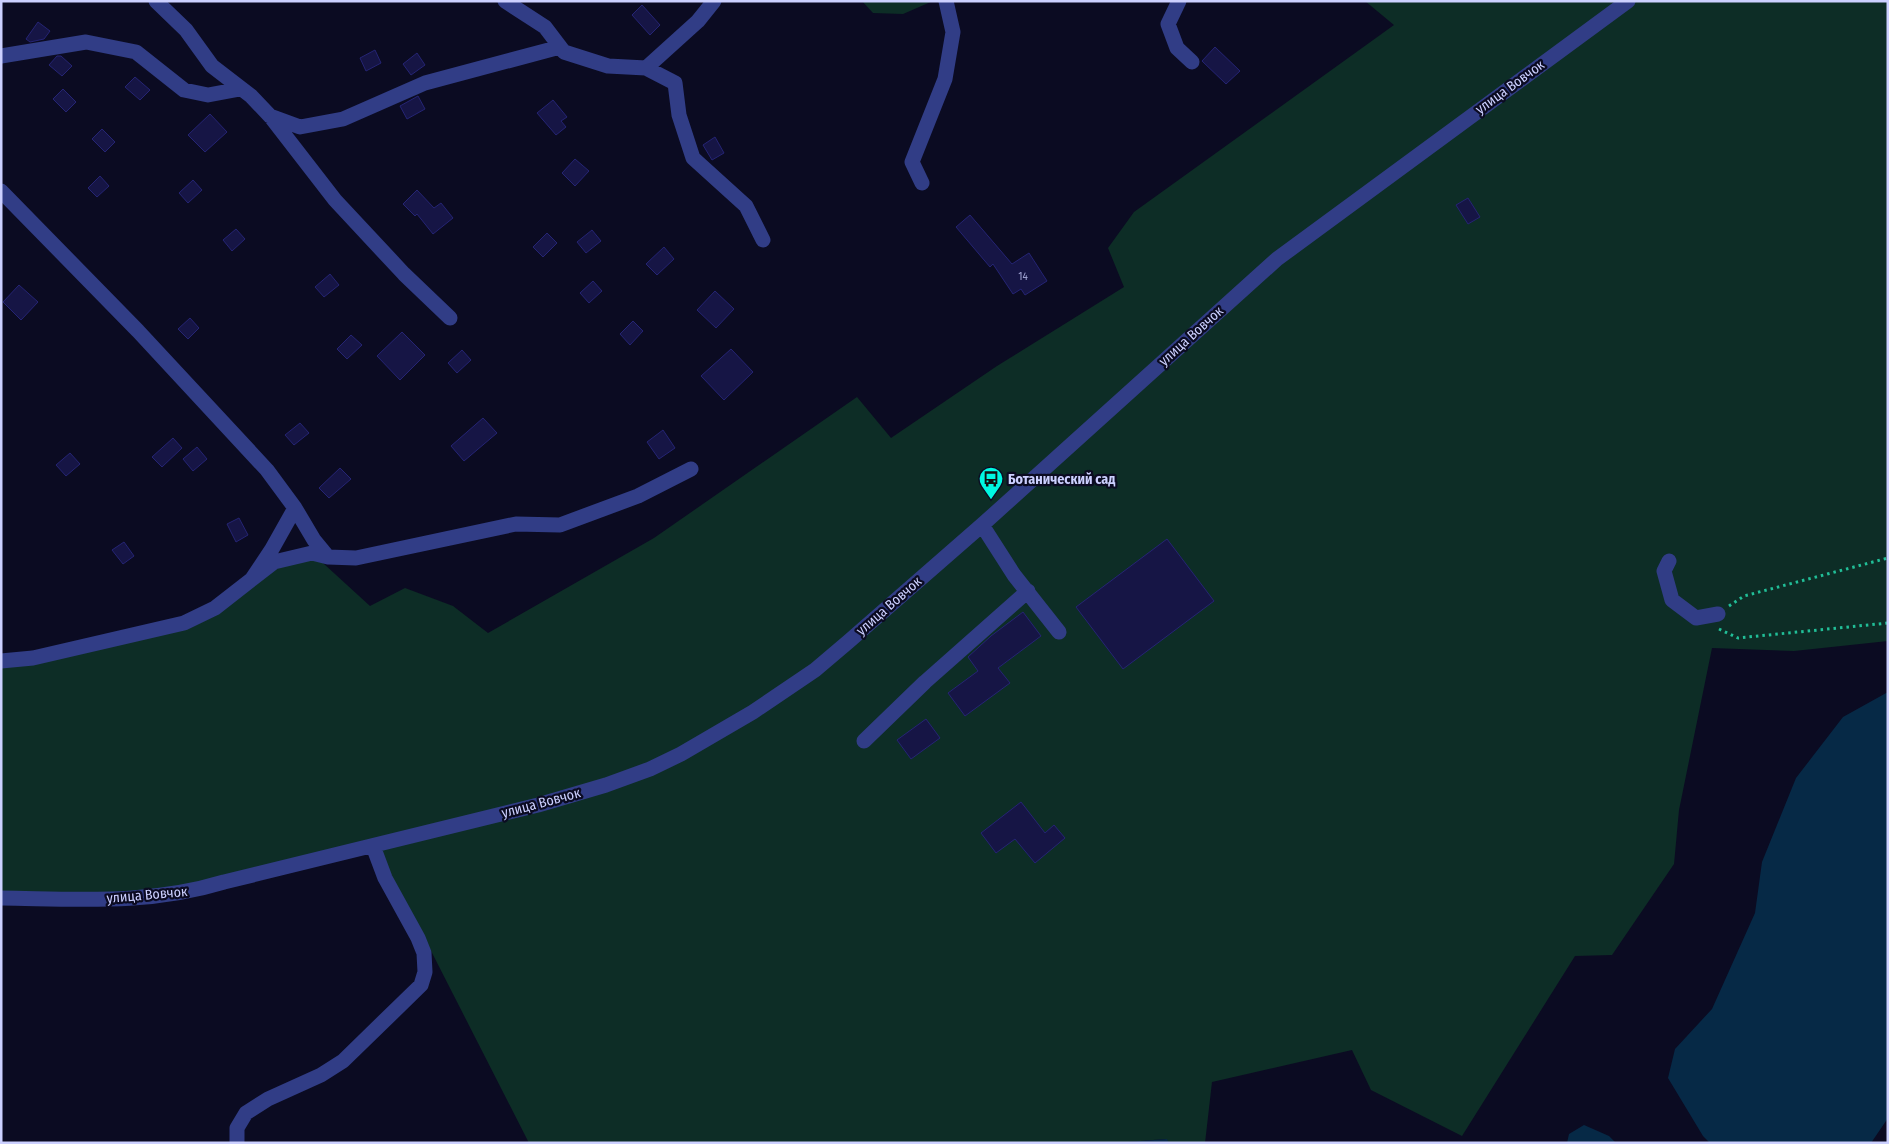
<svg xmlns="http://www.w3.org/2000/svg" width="1889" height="1144" font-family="'Fira Sans Condensed',sans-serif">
  <rect width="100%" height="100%" fill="#0b0b22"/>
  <!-- green -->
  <path fill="#0d2d26" d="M862 1H933L903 14 873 13Z
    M1365 1H1888V641L1794 651 1712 648 1679 810 1674 864 1612 955 1575 956 1462 1136 1371 1090 1352 1050 1212 1082 1205 1143H1169L1166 1139 1116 1143H529L427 943 392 883 377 845 194 891 1 898V661L184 623 274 562 312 553 370 606 405 588 453 606 488 633 654 538 857 397 891 438 997 366 1124 287 1108 248 1134 212 1394 25Z"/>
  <!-- water -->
  <path fill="#062946" d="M1888 692V1118L1871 1143H1710L1703 1136 1668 1078 1675 1049 1712 1009 1755 913 1762 862 1796 778 1843 717Z
    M1584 1125 1609 1136 1616 1143H1567L1569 1134Z
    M1167 1139 1169 1143H1116Z"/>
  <!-- building -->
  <path fill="#161545" stroke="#252474" d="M642 5 660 25 650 35 632 15Z
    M38 22 50 31 44 39 30 42 26 39Z
    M1215 47 1240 71 1226 84 1202 61Z
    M375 50 381 63 366 71 360 58Z
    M417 53 425 65 411 75 403 64Z
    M57 56H61L72 66 62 76 49 65Z
    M135 77 150 90 140 100 125 87Z
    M63 89 76 102 66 112 53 99Z
    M418 96 425 109 407 119 400 106Z
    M553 100 567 117 561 121 566 127 556 135 537 113Z
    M210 114 227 132 205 152 188 135Z
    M102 129 115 142 105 152 92 139Z
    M715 137 724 153 712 160 703 145Z
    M575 159 589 171 575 186 562 173Z
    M100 176 109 186 97 197 88 188Z
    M193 180 202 190 188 203 179 193Z
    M417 190 434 208 441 203 453 218 433 234 417 214 415 216 403 204Z
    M1468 198 1480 217 1468 224 1456 205Z
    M970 215 1012 264 1029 253 1047 281 1025 295 1021 289 1013 294 993 264 990 267 956 227Z
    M236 229 245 239 232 251 223 240Z
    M592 230 601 241 586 253 577 242Z
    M547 233 557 243 543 257 533 247Z
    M664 247 674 259 657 275 646 264Z
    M330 274 339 285 324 297 315 287Z
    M593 281 602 291 589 303 580 293Z
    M19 285 38 302 21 320 3 302Z
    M715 291 734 309 716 328 697 310Z
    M190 318 199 328 188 339 178 329Z
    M633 321 643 331 630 345 620 334Z
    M402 332 425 355 400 380 377 356Z
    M351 335 362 345 347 359 337 349Z
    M731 349 753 372 724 400 701 376Z
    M462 350 471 360 457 373 448 363Z
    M483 418 497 433 464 461 451 446Z
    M300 423 309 433 294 445 285 435Z
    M663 430 675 448 659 459 647 442Z
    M173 438 182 448 162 467 152 457Z
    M197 447 207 459 193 471 183 459Z
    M70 453 80 464 66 476 56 465Z
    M340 468 351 479 329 498 319 488Z
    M239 518 248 535 236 542 227 524Z
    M1167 539 1214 601 1123 669 1076 607Z
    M124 542 134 556 123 564 112 550Z
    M1023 612 1041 636 998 668 1010 683 965 716 948 693 978 671 968 657 991 636Z
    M926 719 940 738 911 759 897 740Z
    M1021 802 1045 833 1054 825 1065 838 1035 863 1015 839 996 853 981 833Z"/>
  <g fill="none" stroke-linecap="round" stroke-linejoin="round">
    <!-- path -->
    <path stroke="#21be97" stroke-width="3" stroke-dasharray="2.5 4" stroke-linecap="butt" d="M1729 606 1744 596 1888 558
      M1719 629 1738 638 1888 623"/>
    <!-- minor -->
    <path stroke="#313d86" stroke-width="15" d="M156 1 186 30 212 66 251 96 270 116 335 200 404 274 450 318
      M505 1 545 27 564 52 608 66 646 68 675 83 679 115 693 158 746 206 763 240
      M1179 1 1168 24 1177 48 1192 62
      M1 56 86 42 136 52 184 90 208 95 240 89
      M646 68 698 21 714 1
      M270 116 300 127 343 119 425 83 560 47
      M922 183 912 162 945 79 953 32 946 1
      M1 191 138 331 267 470 295 508 272 549 252 579
      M295 508 314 540 328 557 356 558 516 524 560 525 638 496 691 469
      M982 525 1014 575 1059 632
      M1669 561 1664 571 1672 600 1696 618 1718 614
      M1 661 33 658 184 623 215 608 274 562 312 553 328 557
      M864 741 925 682 1028 591
      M1 898C79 899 148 905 224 882L538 805 606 785 650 769 681 754 753 712 815 670 848 642 982 525 1277 259 1628 1
      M237 1143V1128L246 1113 268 1099 321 1075 343 1061 421 985 425 972 424 953 418 938 385 878 373 846"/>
  </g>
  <!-- icons -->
  <defs>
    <symbol id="bus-pin" viewBox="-11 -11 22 30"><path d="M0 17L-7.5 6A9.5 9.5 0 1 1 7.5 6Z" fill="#00f7e1" stroke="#0b0b22"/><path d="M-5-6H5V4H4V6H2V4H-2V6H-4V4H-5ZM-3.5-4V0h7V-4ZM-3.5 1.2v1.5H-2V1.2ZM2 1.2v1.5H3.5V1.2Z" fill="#111"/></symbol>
  </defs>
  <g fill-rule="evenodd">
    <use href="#bus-pin" x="977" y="465" width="28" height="38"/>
  </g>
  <g text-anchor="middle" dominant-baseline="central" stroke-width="4.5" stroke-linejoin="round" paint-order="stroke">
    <!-- number labels -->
    <g font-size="11" fill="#9ea1d0">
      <text x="1023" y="276">14</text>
    </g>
    <!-- street labels -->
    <g font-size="14" fill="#ccd0ff" stroke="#0b0b22">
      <text transform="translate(1510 87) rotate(-36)">улица Вовчок</text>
      <text transform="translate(1191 336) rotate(-42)">улица Вовчок</text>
      <text transform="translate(889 606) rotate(-41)">улица Вовчок</text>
      <text transform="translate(541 803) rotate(-15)">улица Вовчок</text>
      <text transform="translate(147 895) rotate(-5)">улица Вовчок</text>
    </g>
    <!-- poi labels -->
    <g font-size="14" font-weight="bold" fill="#ccd0ff" stroke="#0b0b22" text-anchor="start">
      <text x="1008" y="479">Ботанический сад</text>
    </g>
  </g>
  <!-- border -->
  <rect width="1889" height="1144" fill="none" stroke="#ccd0ff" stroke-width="5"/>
</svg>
